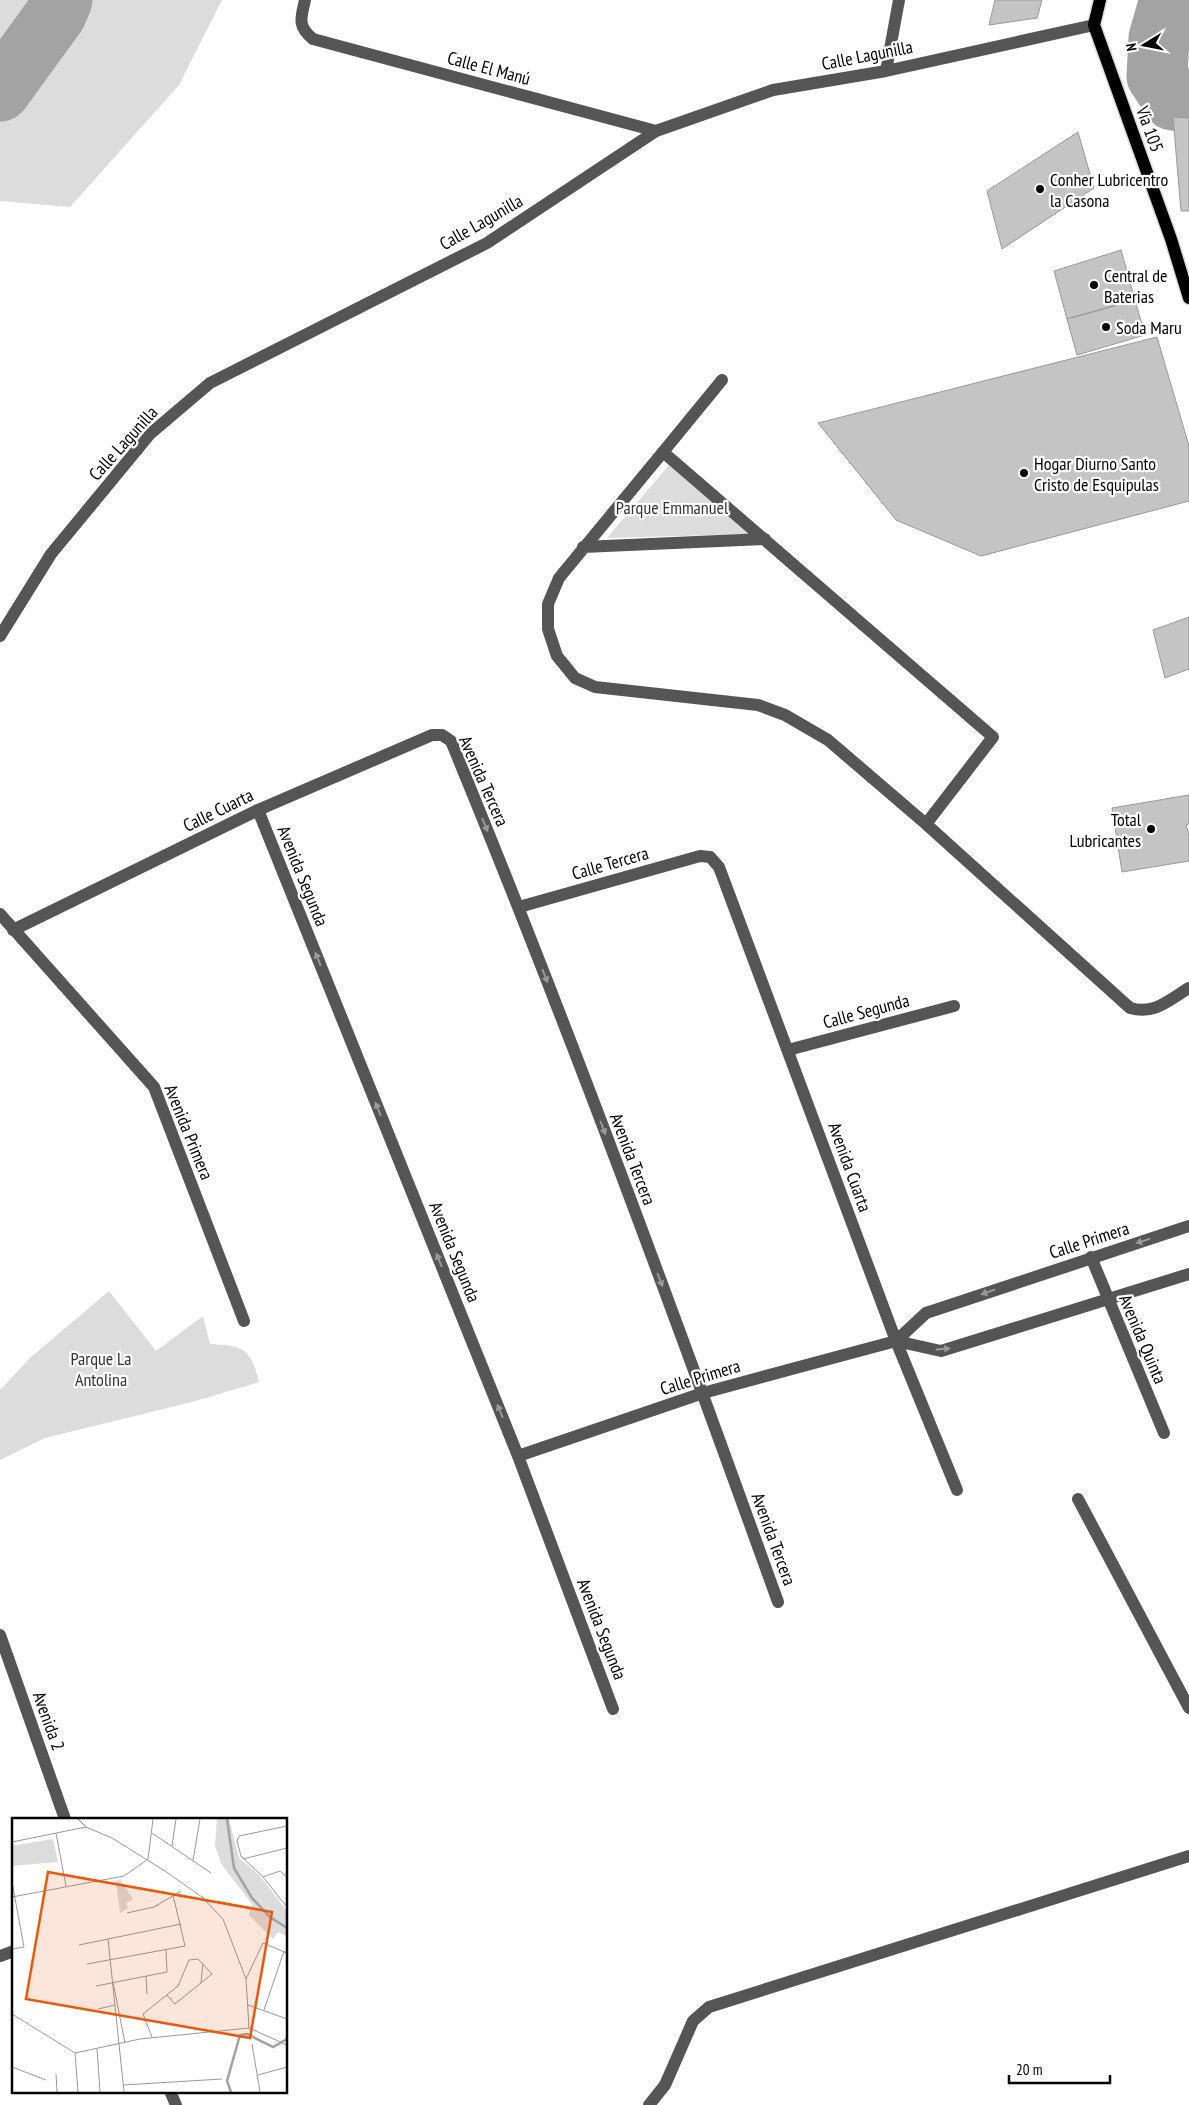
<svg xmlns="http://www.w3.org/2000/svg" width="1189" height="2105" font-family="'PT Sans Narrow',sans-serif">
  <rect width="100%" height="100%" fill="#fff"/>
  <!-- green -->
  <path fill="#dcdcdc" d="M0 0H222L179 85 70 207 0 201Z
    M669 465 748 534 607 538Z
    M109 1291 156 1351 203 1316 210 1344C244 1346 250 1347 259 1382L192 1402 45 1438 0 1460V1390L31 1357Z"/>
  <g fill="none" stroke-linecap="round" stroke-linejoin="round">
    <!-- river -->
    <path stroke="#a3a3a3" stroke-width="61" d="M1170 0 1159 38 1157 76 1173 100 1189 102
      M0 91 56 14 62 0"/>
  </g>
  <!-- building -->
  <path fill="#c4c4c4" stroke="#999" d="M995 0H1042L1037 18 989 25Z
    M1173 117 1189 118V211H1181Z
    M1078 132 1094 188 1002 249 987 191Z
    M1121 250 1135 300 1067 319 1054 271Z
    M1135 300 1145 335 1077 355 1067 319Z
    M1157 337 1189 446V501L981 556 896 520 818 423Z
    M1189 617V669L1165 678 1153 630Z
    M1189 795V824L1186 825 1189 834V861L1122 872 1112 808Z"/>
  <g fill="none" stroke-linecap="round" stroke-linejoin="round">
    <defs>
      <path id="major" d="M1100 0 1094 25 1171 239 1189 298"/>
    </defs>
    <!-- major casing -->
    <use href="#major" stroke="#dbdbdb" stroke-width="15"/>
    <!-- minor -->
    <path stroke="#555" stroke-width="12" d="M305 0C301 18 297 26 313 39L656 131
      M886 71 899 0
      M663 452 722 380
      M583 547 765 539
      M0 636 51 554 150 434 210 383 487 243 656 131 773 90 886 71 1094 25
      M258 810 518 1456 613 1709
      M926 824 993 737 663 452 559 578 548 604V629L557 656 575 678 595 687 758 705 785 715 828 740 926 824 1130 1008C1155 1015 1169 1000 1189 988
      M519 907 700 856 710 857 719 867 896 1341 957 1490
      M0 914 154 1087 244 1321
      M13 930 258 810 432 735H442L451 741C568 1025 674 1313 778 1602
      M788 1050 954 1006
      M1091 1257 1164 1433
      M896 1341 926 1313 1189 1226
      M518 1456 703 1393 840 1356 896 1341 941 1351 1189 1274
      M1078 1499 1189 1708
      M0 1635 65 1819
      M0 1956 14 1951
      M170 2091 176 2105
      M649 2105 665 2085 693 2021 709 2007 1189 1856"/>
    <!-- major -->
    <use href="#major" stroke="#000" stroke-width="12"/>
  </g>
  <!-- one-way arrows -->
  <defs><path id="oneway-solid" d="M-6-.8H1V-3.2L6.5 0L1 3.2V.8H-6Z" transform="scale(1.25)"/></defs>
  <g fill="#999">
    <use href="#oneway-solid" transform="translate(485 825) rotate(67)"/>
    <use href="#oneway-solid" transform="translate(318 959) rotate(-112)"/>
    <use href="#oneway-solid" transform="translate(545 976) rotate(69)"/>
    <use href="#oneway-solid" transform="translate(378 1109) rotate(-112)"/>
    <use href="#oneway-solid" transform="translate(603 1128) rotate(69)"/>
    <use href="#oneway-solid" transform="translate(1143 1241) rotate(162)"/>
    <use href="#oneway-solid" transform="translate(439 1260) rotate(-112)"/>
    <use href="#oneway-solid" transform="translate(660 1280) rotate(69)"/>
    <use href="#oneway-solid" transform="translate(988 1292) rotate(161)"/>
    <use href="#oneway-solid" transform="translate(943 1349) rotate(-6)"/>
    <use href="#oneway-solid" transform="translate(500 1411) rotate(-112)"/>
  </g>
  <!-- markers -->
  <g fill="#000" stroke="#fff" stroke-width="2">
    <circle cx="1040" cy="189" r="5"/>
    <circle cx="1094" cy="285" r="5"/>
    <circle cx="1106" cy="327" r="5"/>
    <circle cx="1024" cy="473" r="5"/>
    <circle cx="1151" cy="829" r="5"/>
  </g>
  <g text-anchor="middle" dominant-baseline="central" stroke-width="4.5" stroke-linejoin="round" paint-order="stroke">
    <!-- street labels -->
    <g font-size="18" fill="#000" stroke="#fff">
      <text transform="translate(867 55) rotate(-11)">Calle Lagunilla</text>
      <text transform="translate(489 68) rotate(15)">Calle El Manú</text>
      <text transform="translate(1150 129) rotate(70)">Vía 105</text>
      <text transform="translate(481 222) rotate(-30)">Calle Lagunilla</text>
      <text transform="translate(123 443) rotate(-48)">Calle Lagunilla</text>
      <text transform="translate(484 781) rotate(66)">Avenida Tercera</text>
      <text transform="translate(218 810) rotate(-26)">Calle Cuarta</text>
      <text transform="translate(610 863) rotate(-16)">Calle Tercera</text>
      <text transform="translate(303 876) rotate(68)">Avenida Segunda</text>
      <text transform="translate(866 1011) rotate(-15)">Calle Segunda</text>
      <text transform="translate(189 1132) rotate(68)">Avenida Primera</text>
      <text transform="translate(633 1159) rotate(69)">Avenida Tercera</text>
      <text transform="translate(850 1167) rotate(70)">Avenida Cuarta</text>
      <text transform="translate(1089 1240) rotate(-18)">Calle Primera</text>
      <text transform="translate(455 1252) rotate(68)">Avenida Segunda</text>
      <text transform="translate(1143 1339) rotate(67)">Avenida Quinta</text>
      <text transform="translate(700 1377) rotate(-17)">Calle Primera</text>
      <text transform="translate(774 1539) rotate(70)">Avenida Tercera</text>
      <text transform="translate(602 1629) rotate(69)">Avenida Segunda</text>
      <text transform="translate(49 1721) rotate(70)">Avenida 2</text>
    </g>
    <!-- poi labels -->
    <g font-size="18" fill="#000" stroke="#fff" text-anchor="start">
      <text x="1050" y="179">Conher Lubricentro<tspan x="1050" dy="21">la Casona</tspan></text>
      <text x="1104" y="275">Central de<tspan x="1104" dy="21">Baterias</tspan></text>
      <text x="1116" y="327">Soda Maru</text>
      <text x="1034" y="463">Hogar Diurno Santo<tspan x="1034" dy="21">Cristo de Esquipulas</tspan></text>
      <text x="1141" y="819" text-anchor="end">Total<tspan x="1141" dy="21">Lubricantes</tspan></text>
    </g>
    <!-- park labels -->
    <g font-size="18" fill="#333" stroke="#fff">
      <text x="672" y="507">Parque Emmanuel</text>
      <text x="101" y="1358">Parque La<tspan x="101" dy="21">Antolina</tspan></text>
    </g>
  </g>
  <!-- overview -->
  <g transform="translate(12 1818)">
    <rect width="275" height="275" fill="#fff"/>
    <path d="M205 1H217L227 40 248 58 275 93V118L266 114 261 121 237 97 240 86 210 47 203 28ZM41 21 46 44 0 48V28ZM108 61 121 81 114 85 116 90 108 95 104 63Z" fill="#dcdcdc"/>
    <path fill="none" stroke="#a3a3a3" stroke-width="2.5" d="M215 1 222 50 240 80 258 99 275 110M219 274 215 263 228 217 235 216 261 229 275 221"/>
    <path fill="none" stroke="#999" stroke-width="1" d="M66 1 74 9 100 20 153 53 190 79 211 101 234 161 237 210M275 8 227 18 225 23 229 38 251 59 275 89M44 15 54 68M140 15 199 55M0 24 74 9M160 28 164 1M136 41 141 1M231 41 275 30M181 42 188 1M251 59 268 53 275 59M0 64 12 129 0 131M0 79 112 58 136 41M115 95 142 89 169 73M96 121 112 274M67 127 169 106M75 146 173 128 161 77M134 158 135 176M234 161 251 125 275 135M101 164 113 225M189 165 191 145M84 168 155 154 154 132M236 187 275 201M86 191 103 187M252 192 272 133M0 196 63 235 128 221 237 210 275 227M140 219 131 196 166 168 177 142 186 141 200 156 163 186 155 177M240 226 248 274M85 231 88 274M63 235 66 274M0 249 34 262M44 256 45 274M246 257 275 249M111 267 210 261"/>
    <path fill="#e8590c" fill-opacity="0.15" stroke="#e8590c" stroke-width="2.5" d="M36 54 260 94 238 220 14 181Z"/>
    <rect width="275" height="275" fill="none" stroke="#000" stroke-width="2.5"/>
  </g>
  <!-- north arrow -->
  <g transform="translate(1144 45) rotate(260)" stroke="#ffffff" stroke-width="4" paint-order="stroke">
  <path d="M0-4L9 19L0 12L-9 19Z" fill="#000000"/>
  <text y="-8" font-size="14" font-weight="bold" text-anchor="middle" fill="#000000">N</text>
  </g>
  <!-- scale -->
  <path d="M1009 2075v8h101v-8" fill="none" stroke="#000000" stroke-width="2.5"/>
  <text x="1016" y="2075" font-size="15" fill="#000000" stroke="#ffffff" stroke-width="4" paint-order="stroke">20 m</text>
</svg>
